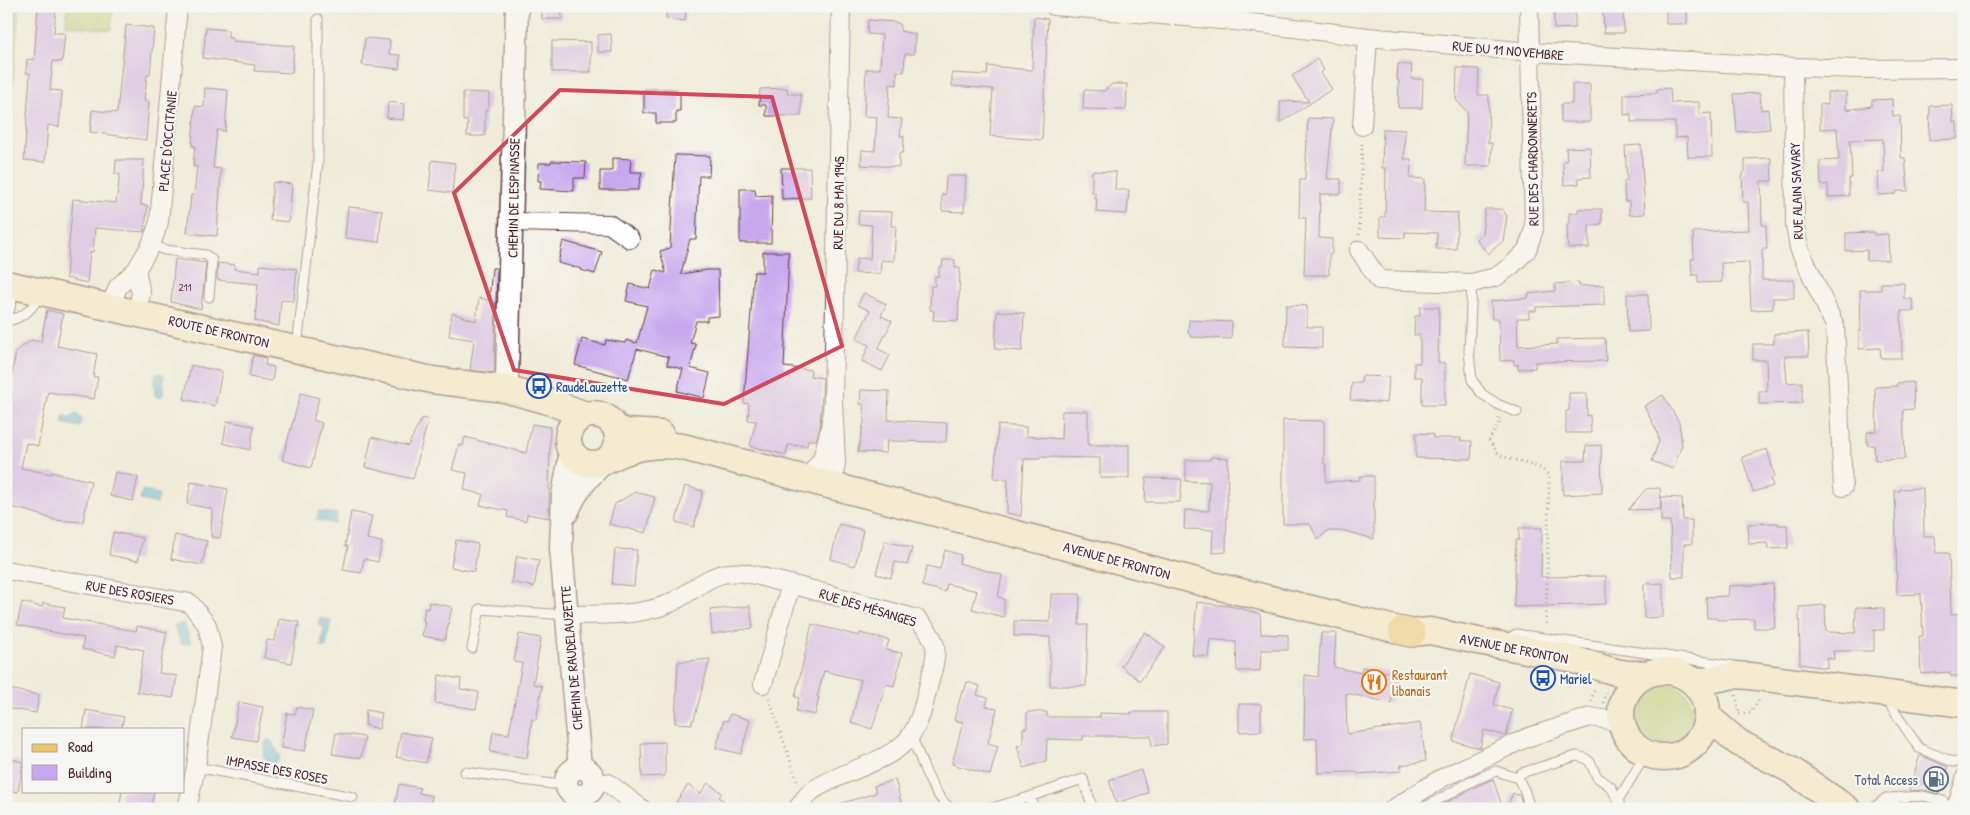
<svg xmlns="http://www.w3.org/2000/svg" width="1970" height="815" font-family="'Patrick Hand',sans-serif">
  <rect width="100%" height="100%" fill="#f6f6f2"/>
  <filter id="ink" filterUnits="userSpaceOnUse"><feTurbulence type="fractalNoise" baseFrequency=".02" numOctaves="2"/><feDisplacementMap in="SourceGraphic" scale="10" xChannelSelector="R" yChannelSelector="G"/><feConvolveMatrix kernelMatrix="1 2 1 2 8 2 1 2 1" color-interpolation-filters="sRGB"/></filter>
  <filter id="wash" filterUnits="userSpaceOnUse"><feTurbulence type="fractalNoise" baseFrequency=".0096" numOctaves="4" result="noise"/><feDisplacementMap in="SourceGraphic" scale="20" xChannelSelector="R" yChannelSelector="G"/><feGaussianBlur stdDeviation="1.12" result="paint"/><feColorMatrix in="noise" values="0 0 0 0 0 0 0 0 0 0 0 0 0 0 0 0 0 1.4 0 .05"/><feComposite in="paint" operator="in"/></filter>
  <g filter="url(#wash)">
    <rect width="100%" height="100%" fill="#f1ecda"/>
    <!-- green -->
    <path fill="#b7c96d" stroke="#80744c" d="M6 6H19L6 172Z
      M67 6H113L111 30 66 25Z
      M1634 714a30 30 0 1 1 60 0a30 30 0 1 1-60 0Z"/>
    <!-- water -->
    <path fill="#5ab3d8" stroke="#526982" d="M160 373 164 375 163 395 159 398 155 395 154 381 156 374Z
      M74 414H77L82 419 80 427 62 423 64 416 72 417Z
      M142 490 159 494 157 504 140 500Z
      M319 511 337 514 335 524 316 520Z
      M319 618 331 620 326 647H321L324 627 318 625Z
      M184 623 191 642 182 645 174 626Z
      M269 739C272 740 278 752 280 756L279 760 275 763 268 761 263 756 266 741Z"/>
    <g id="blocks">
      <!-- building -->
      <path fill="#c8a7ef" d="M38 6H56L54 33H65L62 62 53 61 50 90 62 91 59 127 48 125 45 162 24 160 30 73H26L27 59 34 60Z
        M542 6H561L562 19H542Z
        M667 6H686L685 21 666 19Z
        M1554 6H1575V28L1554 29Z
        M1603 6H1623L1624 33H1604Z
        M1666 6H1687V24H1666Z
        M1034 17 1048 19 1042 140 990 136 993 89 952 86V73L987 75 988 66 1032 70Z
        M868 20 895 22 900 24V31L915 34 914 54H905L904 72 897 71V85L890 84 888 118 902 119 900 136H904L903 153H899V167L861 165 862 150 875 151 877 117 864 116 866 69H880L882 35 867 34Z
        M126 25 154 28 150 75H147L144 101 149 102 146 140 90 132 92 110 117 113Z
        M206 28 228 30V38H233V41L294 46 292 73 254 71 255 65 203 58Z
        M611 34 612 52H598V35Z
        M365 38 390 40 389 54 400 55 399 69 362 65Z
        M552 41 591 42V72H552Z
        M1317 59 1324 70 1321 73 1332 89 1280 123V101L1309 102 1292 76Z
        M1398 64 1412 65 1411 79H1423L1422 108H1398L1399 80H1397Z
        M1457 68 1479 69 1478 95H1489L1488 143H1492L1491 166H1465L1467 112 1456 100Z
        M1112 84H1127L1126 110 1083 109 1084 90 1104 91Z
        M1572 84H1590V122H1561V104H1572Z
        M205 88 228 90 225 131 217 130 213 168 221 169 217 236 187 233 191 195H194L197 167 193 166 195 146H192L195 106 204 107Z
        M787 88 788 94H801V116H766V105H759L760 89Z
        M1670 88 1671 103 1699 102V114L1711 113 1712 157H1688L1687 137 1675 138V122H1631V114L1624 115V94L1657 93V89Z
        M644 89H677V93H680V111H676V123H656V113H644Z
        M463 92 489 93V110H485V136H467L468 121H463Z
        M1827 92H1846V110L1872 106V100L1892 99 1893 116H1900L1901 158H1905L1908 191H1896V194L1879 195 1878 172H1884L1883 139 1850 140 1852 178H1849V196L1828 197V184L1821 185 1820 161 1839 160 1837 128 1820 129V104L1828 105Z
        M1760 93 1761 110 1768 109 1770 129 1737 132 1734 94Z
        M388 102 404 104 403 120 387 118Z
        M1952 105 1953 122H1957V139L1929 140 1930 106Z
        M1308 118 1333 119 1327 179H1341V194H1320L1319 238 1332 239V254H1329V275H1304L1306 218H1299L1300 180H1305Z
        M1383 129 1405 130 1404 159H1411L1410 178 1425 179 1424 212 1458 213 1456 249H1436L1437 233 1405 232V238L1380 237V217H1385L1386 168H1382Z
        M1641 145 1645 214 1629 215V201L1625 202 1624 181H1627L1625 146Z
        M1590 147 1591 177 1578 178 1579 184 1564 185 1563 161 1567 160 1566 148Z
        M675 155 710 156 709 176H699L696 239H690L681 274 707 270H718L719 316 707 317V321H696L690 343 696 344 690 368 710 373 704 398 677 391 683 369 667 365 669 357 637 349 628 379 575 365 582 339 605 345 606 340 625 343 626 340 637 343 647 306 626 301 630 284 650 289 655 270 666 273 660 251 670 248Z
        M612 158 631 159 630 172H642L638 190H600V171H612Z
        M1771 158 1772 181H1761L1762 225H1766L1767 249H1762V280H1794V298H1773V309L1751 310 1749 262 1721 263 1722 282 1698 283V275H1692L1691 259H1694L1693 232 1749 230 1748 202H1743L1742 173 1745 172V159Z
        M116 160H144L141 205 148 206 144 232 95 228 93 252H90L87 283 66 278 73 199 116 203 120 174H115Z
        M432 160 455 163 452 193 429 190Z
        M551 161 586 162 585 178H574V191L540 189 541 181H538L539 163H551Z
        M781 168H810L811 198 782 199Z
        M1092 171 1116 172 1115 190H1129L1127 214 1096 212 1097 199H1095V192H1092Z
        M946 176H966L964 212 942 211V194L945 195Z
        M273 182 292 184 289 222 270 220Z
        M740 189H755L756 196 772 195 771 243H740Z
        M348 207 382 210 379 242 345 238Z
        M1485 209H1502L1507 216 1503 241 1488 254 1476 239 1482 234Z
        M1578 209H1602V224L1589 225V248H1568L1567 224H1569V213H1578Z
        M859 211 892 212 891 226H896L894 261 881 260 880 274 855 273 857 258 870 259 872 225 858 224Z
        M1874 232V235L1888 234 1889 260 1867 261V250L1846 251V233Z
        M563 241 602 252 595 274 581 270 582 269 558 263Z
        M763 252H789L784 367 811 370 810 376 823 378 820 427 816 440H808L807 446 788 445 786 455 750 446 756 421 748 420 749 404 744 403 754 272H763Z
        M175 259 206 263 201 309 171 302Z
        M943 260H955V268H960L958 321 933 320 934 311 930 310 931 286H935V276H939V267H942Z
        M218 263 235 265 234 269 260 272V265L297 269 294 301 281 300 279 326 255 321 258 284 217 280Z
        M492 268H497L494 373 470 370 474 340 449 336 452 313 476 321 479 298 489 300Z
        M1579 282V286L1604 285V305L1536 307V311H1529V318H1517L1518 346 1557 344V339L1605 338 1606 361 1535 362V368L1518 369V364L1514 365V360L1500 361 1499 319H1492L1491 301 1528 298V294L1555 291V284Z
        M1881 283H1904V299H1912L1914 311H1901L1902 358H1881L1880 348 1859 349V331H1861L1860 290H1881Z
        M864 293 886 304 881 316 892 321 878 349 890 355 882 371 862 361 869 345 856 339 870 311 858 305Z
        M1627 294H1648L1649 331 1628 332Z
        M1286 305 1307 306V327H1322V348L1285 347Z
        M1420 307H1439L1438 363H1445V405H1422V377H1414V363H1420V335H1414L1415 316H1420Z
        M47 310 63 314 57 346 97 354 93 377H98L94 399 48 392 38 446 26 443 21 468 51 474V472L91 481 83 522 55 520 32 512 6 506V407L16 351 32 340 41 342Z
        M997 311 1024 313 1022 351 995 349Z
        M1189 320 1232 322 1231 339 1192 337 1188 333Z
        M1808 332 1809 356H1785L1787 383 1802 382V403L1759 404V391H1767L1766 360H1753V344H1774V334Z
        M253 355 266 358 265 365 274 367 272 381 249 377Z
        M191 365 222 372 215 406 184 399Z
        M1362 376 1389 377 1387 403 1350 400 1352 383H1361Z
        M1913 382 1914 409 1903 410 1905 459 1875 460 1874 445H1867V432L1877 431 1875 387 1897 386V383Z
        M861 390 889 391 888 420 947 423 946 442 887 441 886 453 858 452 864 421 863 404H860Z
        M301 393 319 398 313 420 322 423 311 468 282 460Z
        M1569 393H1587V416L1590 415 1591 433H1566V411H1569Z
        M1663 395 1679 422 1682 445 1673 469 1652 461 1659 441 1657 431 1644 406Z
        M1062 411H1088V445H1129V478H1100V458L1040 457V459H1024L1021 516 1007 513 1008 479 994 478 998 425 1026 427V436L1061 439Z
        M422 418 428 420 413 479 365 467 372 437 408 446Z
        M1283 420 1324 421V464H1326V482L1360 480V476H1374V539L1345 531H1327L1318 540 1310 524H1283Z
        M227 421 254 426 250 450 223 443Z
        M532 424 550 427 549 518 527 514 526 521 507 517 508 511 480 505 483 494 464 490 467 473 452 470 459 445 463 446 465 437 526 453Z
        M1416 433 1433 434V438H1461L1460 441H1472L1471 459 1416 458Z
        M1601 445 1602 493 1563 495V461H1585L1586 446Z
        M1767 449 1775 477 1771 478 1773 486 1753 492 1742 457Z
        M1211 457 1228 458 1226 552 1212 553 1213 530 1184 529 1185 510 1209 511 1210 482 1186 481V460H1210Z
        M115 472 138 477 133 501 110 496Z
        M1146 478 1182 479 1180 502H1145Z
        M191 482 228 489 220 538 211 537 212 509 187 504Z
        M685 486 703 491 694 527 676 522Z
        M1660 488 1661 509 1628 510 1646 489Z
        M1923 488 1924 536H1935L1936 553H1949L1951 614 1964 613V676H1950V672L1921 674 1919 636H1923L1921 594 1897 595 1895 491H1900V489Z
        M635 492 655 497 646 533 609 524 615 504Z
        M1661 497 1682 498 1683 520H1692V544H1684V577H1672L1670 521H1661Z
        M351 512 372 516 367 539 382 542 378 562 364 559 361 573 343 570 348 546H345Z
        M1778 523V525H1787L1788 548 1768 549 1767 543 1749 544 1748 524Z
        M839 524 863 530 855 566 831 559Z
        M1519 528H1542L1541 577 1606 576V604L1514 607 1516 540H1519Z
        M113 532 143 538 138 561 109 555Z
        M175 535 207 541 202 565 171 559Z
        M456 540 478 544 474 572 451 567Z
        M885 541 912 548 907 565 895 562 891 578 876 574Z
        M615 549 637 550 634 586 612 584Z
        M945 550 961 555 959 563 1002 575 998 597 1004 599V617L972 609 977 591 947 584 945 592 922 586 927 566 940 569Z
        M517 556 539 560 534 587 511 582Z
        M1663 583V617L1644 618V584Z
        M1773 584 1775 628H1754V619L1717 620 1716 618H1707L1706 597 1728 596 1729 586Z
        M1051 594H1080L1079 625H1088L1086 686H1050V637L1014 636V621L1050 622Z
        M22 602 42 607 43 603 65 607 63 618 136 631 137 626 167 632 159 673 177 676 173 698 137 692 144 650 117 645 115 656 82 649 84 638 17 625Z
        M429 602 452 607 445 640 422 636 425 622 423 621 425 608 428 609Z
        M1197 602 1235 607 1260 614 1261 634 1288 635V650H1261L1260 671H1237L1236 642 1210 639 1208 657 1192 655Z
        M1825 605 1826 632 1855 633 1856 607 1884 608V630H1874V651H1833L1834 659 1827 658V668L1800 664 1799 607Z
        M750 606 753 628 712 634 710 610Z
        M279 619 299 622 291 663 264 658 267 640 275 641Z
        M812 624 859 636 860 633 889 640 886 650 902 653 894 686 886 684 872 729 851 723 861 680 824 671 817 697H819L815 715 796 711 799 698 795 697Z
        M1145 632 1165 647 1140 681 1121 666Z
        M1321 633H1336L1334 667 1361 673 1362 667 1397 674 1391 703 1346 693 1347 734 1420 723 1426 761 1401 765V771L1358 774 1357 772 1318 773 1317 738 1304 739 1305 675 1318 677Z
        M519 634 541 638 533 684 542 686 536 720 532 719 527 758 490 752 493 732 509 734 522 663 514 662Z
        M710 659 694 720H692V724L675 723 678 662Z
        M1470 674 1499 682 1494 705 1512 710 1506 736 1484 730 1480 748 1453 741Z
        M439 675 461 679 460 689 479 692 476 709 435 703Z
        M967 682 980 686 977 695 988 698 986 706 997 709 988 743 998 746 990 775 952 764 963 722 954 720 962 691 964 692Z
        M9 689 39 695 36 713 6 708Z
        M239 702 263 707 256 741 232 737Z
        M1239 704H1261V731L1239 732Z
        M297 707 313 710 305 751 281 748 287 713 295 714Z
        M86 710 124 717 121 729H83Z
        M366 710 382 713 379 729 365 725Z
        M1027 712H1047V717H1100V713L1131 714V712H1167V744L1152 746 1151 736H1083V740L1047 739 1046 761 1024 768 1017 746 1023 744V728H1027Z
        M730 714 750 720 741 754 716 748 724 720 728 721Z
        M401 732 432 738 426 763 396 757Z
        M336 733 365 737 361 758 332 754Z
        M665 742V776L642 777 641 743Z
        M1920 755 1948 767 1939 794 1924 790 1909 791Z
        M6 758 23 762 18 792 6 790Z
        M1141 770 1148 793 1116 803 1109 780Z
        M1493 779 1503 809H1435L1477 786Z
        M895 780 903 809H837L836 805 876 793 874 786Z
        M708 783 722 793 719 797 734 809H685L676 802 688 785 700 794Z
        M399 784 420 788 419 793 432 796 429 809H394Z
        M122 791H154L151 809H119Z
        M1513 793 1520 796 1523 809H1506Z"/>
    </g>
  </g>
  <g filter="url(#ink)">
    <use href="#blocks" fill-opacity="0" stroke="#633e45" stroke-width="1"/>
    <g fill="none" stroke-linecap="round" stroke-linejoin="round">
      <defs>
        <path id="service" d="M151 245 165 250 206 255 212 260 209 297
          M1472 283 1469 352 1472 380 1482 394 1499 405 1517 412
          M7 321C22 318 34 309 39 294
          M6 323 15 289
          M297 347 318 162V19
          M1506 640 1516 634 1734 666
          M472 648 480 609 567 615
          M1888 697 1892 708 1919 748 1953 762 1964 761
          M911 735C922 760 929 791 951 809
          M196 767 353 797
          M465 772 552 784 566 782
          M1886 798 1902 809
          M989 809 1029 797
          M1036 809 1029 797 1083 779 1093 809
          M1422 809 1474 780 1496 771 1518 778
          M1530 809 1525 792 1518 778 1521 773 1576 756 1585 758 1590 762 1597 777 1611 787 1618 800
          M1621 809 1618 800 1646 754
          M1873 809 1886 798 1924 796 1943 801 1950 809
          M1951 809 1964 768"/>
        <path id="minor" d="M1054 6 1245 22 1368 37 1530 52 1793 67 1861 69 1964 68
          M1793 67 1795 226 1799 248 1835 326 1843 487
          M1362 126 1368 37
          M512 222 609 224 630 239
          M1359 250 1379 280 1472 283 1496 277 1511 266 1527 250 1534 229 1529 6
          M136 270 141 293 137 313
          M110 307 118 287 136 270 151 245 159 222 178 6
          M833 400 830 429 822 459 814 470 824 483 834 475 836 463 833 400 841 6
          M6 570 190 603 207 625 212 647 196 767 187 809
          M567 615C601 614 636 617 668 604 689 595 706 575 729 573 745 571 762 577 777 581 824 592 871 606 917 619 940 641 938 651 930 680 925 698 922 719 911 735 894 762 837 772 812 791 806 795 802 803 797 809
          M763 684 791 584
          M594 782 608 783 642 809
          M1393 809 1440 779 1526 738 1590 717 1621 722"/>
        <path id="tertiary" d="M505 389 507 378 517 6
          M571 451 563 495 561 548 580 768
          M567 513C576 491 588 476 606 461
          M566 782a14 14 0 1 1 28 0a14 14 0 1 1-28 0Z"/>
        <path id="secondary" d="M6 284 432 380 505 389 545 400 586 415
          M568 439a25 25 0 1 1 50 0a25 25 0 1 1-50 0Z
          M616 428 626 432 661 434
          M611 458C635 446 657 443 683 447L1208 584 1403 631
          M1411 633 1430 631 1478 641 1564 657 1616 672 1628 674H1646
          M1621 714a43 43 0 1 1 86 0a43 43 0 1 1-86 0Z
          M1692 680 1705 681 1734 675 1750 676 1964 704
          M1707 716 1739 743 1791 770 1847 809"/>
        <path id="primary" d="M1403 631 1411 633"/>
      </defs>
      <!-- service casing -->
      <use href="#service" stroke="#633e45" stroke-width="11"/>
      <!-- minor casing -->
      <use href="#minor" stroke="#633e45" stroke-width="20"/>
      <!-- tertiary casing -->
      <use href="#tertiary" stroke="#633e45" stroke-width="25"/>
      <!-- secondary casing -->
      <use href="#secondary" stroke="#633e45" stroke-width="29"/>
      <!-- primary casing -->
      <use href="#primary" stroke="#633e45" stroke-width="30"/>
      <!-- path -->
      <path stroke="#633e45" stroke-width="3" stroke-dasharray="1 4" stroke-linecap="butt" d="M1359 235 1362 142
        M1499 418V424L1489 440 1499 455 1541 468 1549 476 1546 627
        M1736 695 1739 714
        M769 699 798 783
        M1591 701 1595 688
        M1603 703 1606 690
        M1739 714 1750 713 1760 699"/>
      <!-- service -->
      <use href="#service" stroke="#fff" stroke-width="9"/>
      <!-- minor -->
      <use href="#minor" stroke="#fff" stroke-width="18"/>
      <!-- tertiary -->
      <use href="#tertiary" stroke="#fff" stroke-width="22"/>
      <!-- secondary -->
      <use href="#secondary" stroke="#f8e8c3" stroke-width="26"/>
      <!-- primary -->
      <use href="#primary" stroke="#edc569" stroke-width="28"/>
    </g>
  </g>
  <!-- marked area -->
  <path d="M0 0H1970V815H0ZM560 90 772 97 842 346 724 404 514 370 454 193Z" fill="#f1ecda" fill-opacity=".55" fill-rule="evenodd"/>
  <path fill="none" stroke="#d1495b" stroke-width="4" stroke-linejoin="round" d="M560 90 772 97 842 346 724 404 514 370 454 193Z"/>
  <!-- icons -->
  <defs>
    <symbol id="bus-ring" viewBox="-11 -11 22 22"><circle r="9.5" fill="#f6f6f2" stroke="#1a4fb4" stroke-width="1.5"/><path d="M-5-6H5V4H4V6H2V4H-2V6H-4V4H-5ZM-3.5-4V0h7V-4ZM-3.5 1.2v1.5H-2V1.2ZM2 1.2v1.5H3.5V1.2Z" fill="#1a4fb4"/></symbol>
    <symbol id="restaurant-ring" viewBox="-11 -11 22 22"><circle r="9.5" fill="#f6f6f2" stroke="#e8710a" stroke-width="1.5"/><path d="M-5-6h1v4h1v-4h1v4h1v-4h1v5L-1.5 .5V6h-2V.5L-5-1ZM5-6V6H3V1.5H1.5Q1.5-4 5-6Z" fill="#e8710a"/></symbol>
    <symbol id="fuel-ring" viewBox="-11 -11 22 22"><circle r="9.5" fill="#f6f6f2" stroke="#5c6f8a" stroke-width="1.5"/><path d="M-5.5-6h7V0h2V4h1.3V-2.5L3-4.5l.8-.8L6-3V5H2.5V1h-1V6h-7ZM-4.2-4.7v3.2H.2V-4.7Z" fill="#5c6f8a"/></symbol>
  </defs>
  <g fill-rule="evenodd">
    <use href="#bus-ring" x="525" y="372" width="28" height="28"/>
    <use href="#bus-ring" x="1529" y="664" width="28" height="28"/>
    <use href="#restaurant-ring" x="1360" y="668" width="28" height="28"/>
    <use href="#fuel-ring" x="1922" y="765" width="28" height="28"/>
  </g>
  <g text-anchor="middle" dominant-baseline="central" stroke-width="4.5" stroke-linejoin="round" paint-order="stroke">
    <!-- number labels -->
    <g font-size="11" fill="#6a415c">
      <text x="185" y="287">211</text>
    </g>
    <!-- street labels -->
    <g font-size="14" fill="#4a1f2b" stroke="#f6f6f2">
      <text transform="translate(1508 50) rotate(5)">RUE DU 11 NOVEMBRE</text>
      <text transform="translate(167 141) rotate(-85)">PLACE D'OCCITANIE</text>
      <text transform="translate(1532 159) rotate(-91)">RUE DES CHARDONNERETS</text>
      <text transform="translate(1796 191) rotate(-92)">RUE ALAIN SAVARY</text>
      <text transform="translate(513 198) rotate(-89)">CHEMIN DE LESPINASSE</text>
      <text transform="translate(838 203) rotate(-89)">RUE DU 8 MAI 1945</text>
      <text transform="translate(219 331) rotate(13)">ROUTE DE FRONTON</text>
      <text transform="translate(1117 560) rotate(15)">AVENUE DE FRONTON</text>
      <text transform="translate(130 592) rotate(10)">RUE DES ROSIERS</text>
      <text transform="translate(868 607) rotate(17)">RUE DES MÉSANGES</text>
      <text transform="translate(1514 648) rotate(11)">AVENUE DE FRONTON</text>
      <text transform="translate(571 658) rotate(-95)">CHEMIN DE RAUDELAUZETTE</text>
      <text transform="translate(277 769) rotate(11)">IMPASSE DES ROSES</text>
    </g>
    <!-- transit labels -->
    <g font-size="14" fill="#164399" stroke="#f6f6f2" text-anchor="start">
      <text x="556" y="386">RaudeLauzette</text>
      <text x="1560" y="678">Mariel</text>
    </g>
    <!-- food labels -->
    <g font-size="14" fill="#c56008" stroke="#f6f6f2" text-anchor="start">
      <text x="1392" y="674">Restaurant<tspan x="1392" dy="16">libanais</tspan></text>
    </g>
    <!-- service labels -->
    <g font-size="14" fill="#4e5e75" stroke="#f6f6f2" text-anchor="end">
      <text x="1918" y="779">Total Access</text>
    </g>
  </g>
  <!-- margin -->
  <rect width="1970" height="815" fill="none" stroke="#f6f6f2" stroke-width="25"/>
  <!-- legend -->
  <rect x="22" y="728" width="162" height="65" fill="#f6f6f2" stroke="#b1a0a2"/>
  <rect x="32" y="744" width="25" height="8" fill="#edc569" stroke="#b1a0a2"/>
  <text x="68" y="752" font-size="15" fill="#4a1f2b">Road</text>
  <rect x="32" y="765" width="25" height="15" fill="#c8a7ef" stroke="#b1a0a2"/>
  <text x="68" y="778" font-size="15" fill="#4a1f2b">Building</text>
</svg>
